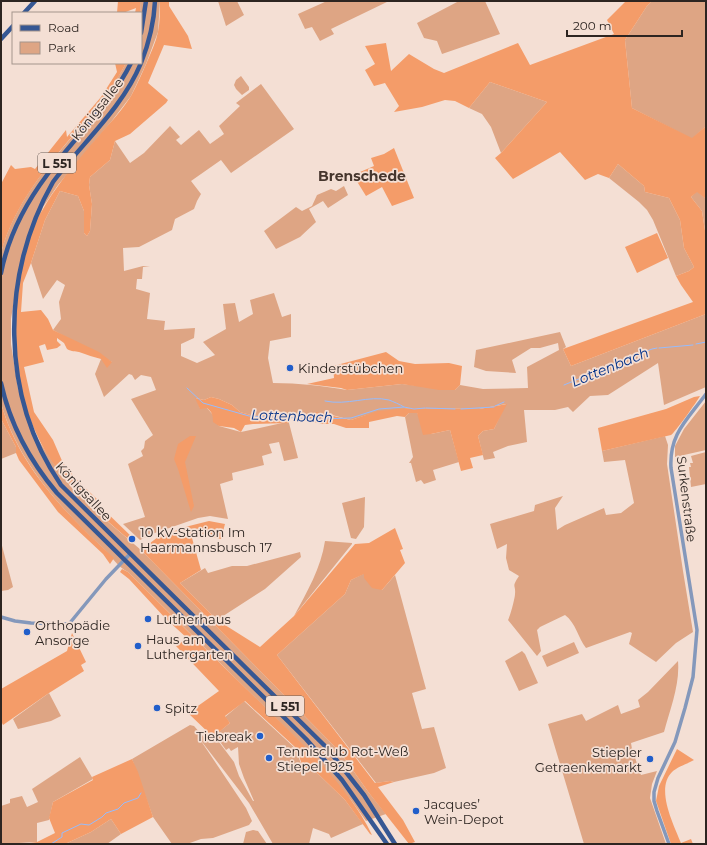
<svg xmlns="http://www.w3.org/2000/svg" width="707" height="845" font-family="Montserrat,sans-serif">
  <rect width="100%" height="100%" fill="#f4dfd4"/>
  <!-- green -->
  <path fill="#dea584" d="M140 1H160L158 32 146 64 131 96 111 122 58 185 43 207 15 294 11 319V344L18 389 37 438 60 473 73 489 107 521 141 550 340 752 369 793 386 814 366 821 351 800 298 740 128 572C118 567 112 557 104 549 61 509 17 461 1 403V253C14 203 49 164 82 125 98 105 114 86 126 63H141Z
    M218 1H237L244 15 226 26Z
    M327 1H389L331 29 334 34 320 41 312 27 305 29 298 14Z
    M459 1H485L500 34 442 54 437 41 424 38 417 23Z
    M652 1H706V126L692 139 632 108 625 40 647 6Z
    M241 76 249 87V90L242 95 236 89 234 85 236 80Z
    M490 82 547 102 501 153 491 127 482 114 469 108Z
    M261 84 294 129 231 173 221 160 191 181 201 194 197 201 194 209 175 219 172 230 139 247 123 248 124 271 143 266 150 267H143L142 279H137L136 289 150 293 147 319 165 321 164 330 195 328 194 338 181 344V356L197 363 215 355 203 342 226 329 223 304 235 303 239 322 253 314 250 300 274 293 282 317 291 314V337L270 341 268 358 273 383C299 383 323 386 347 390L402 384 455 390 460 385 483 389 528 388 527 367 559 350 558 343 540 348H531L512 360 516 373 486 371 474 367 476 350 560 332 566 347 563 349 571 366 706 314V387L664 405 658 363 608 395 590 396 573 412 568 407 555 410H524L527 442 508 446 493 452 495 458 484 460 478 436 483 431 494 429 506 404 479 409 411 408 367 415 351 420 332 415 258 417 240 412 232 405 219 399 211 397 204 400 196 398 200 408H207L213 415 219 426 241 432 282 423H289L298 458 284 461 279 442 269 444 272 453 262 456 264 465 232 473 233 480 220 484 228 519 210 516 198 518 152 534 140 540 123 524 145 517 128 464 143 456 141 451 144 448 145 441 153 435 131 399 156 390 151 377 141 375 135 380 132 375 129 374 104 397 95 374 101 359 112 362 53 330 61 319 59 302 65 285 57 280 43 299 31 263 45 220 60 191 78 196 84 211V233L87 236 90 231 92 204 89 185 90 177 110 160 115 141 130 163 144 153 170 126 180 137 176 140 181 145 199 130 210 144 224 134 219 126 240 106 236 103Z
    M618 164 644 186 645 192 669 198 680 220 684 248 694 267 689 271 676 276 653 220 647 210 639 202 609 178Z
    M344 186 348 195 328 208 323 201 309 209 316 222 300 237 276 249 264 231 296 207 302 211 312 206 317 195 331 189 336 191Z
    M697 191 706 199V237L702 211 691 197Z
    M706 401V450L675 457V446L684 429Z
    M409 413H417L431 434 450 430 459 462 433 470 436 480 424 484 421 480 416 482 411 463H409L413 457 405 417Z
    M1 419 16 447V453L1 459Z
    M665 436 668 445 667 464 683 571 693 632 676 643 656 662 629 644 632 633 630 632 586 648C578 638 576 623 565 615L540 627 537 630 541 651 537 656 508 620C510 617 515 598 515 594 516 584 511 588 519 576L509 570 506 558 507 544 497 549 490 524 534 511 535 505 563 496 555 508 557 530 565 525 604 508 606 515 621 513 634 503 625 460 604 462 602 451Z
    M706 452V484L691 487 689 467H691L690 463H693L691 456Z
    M365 497 364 527 356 539 351 538 342 503Z
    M325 541 352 543V544L294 616C307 592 321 568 325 541Z
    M1 542 13 587 8 590 1 591Z
    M300 552 301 557 265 589 217 620 180 583 205 568 208 573 232 566H247Z
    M365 573 382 590 395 575 426 689 412 693 422 729 434 727 446 768 434 773 394 782 390 781 376 783 277 655 345 594 351 580Z
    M574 642 579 653 547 667 542 656Z
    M522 651 525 654 538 683 519 691 505 661Z
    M678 661C680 685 670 709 664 732L631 743 632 749 641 775 657 771 652 784 650 798 666 844H584L548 724 582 714 586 721 618 705 621 714 640 707 638 700 648 692Z
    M49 693 61 716 51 721 18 729 13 719Z
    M244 701 296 749 303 770 311 767 345 800 363 824 331 838 329 834 313 828 309 844H273L249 803 199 738 246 808 252 821 249 825 213 838 201 839 187 844H172L153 817 132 759 190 725 194 726 209 743 219 742 234 762 239 776 253 801H254L244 778 239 764 238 747 231 751 229 748 226 750 215 735 230 723 225 717Z
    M80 757 93 779 53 802 49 820 37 823V842L1 844V806L10 803V799L22 796 27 807 38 802 32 789Z
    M111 819 121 834 107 844H65L91 832Z
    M253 830 258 831 267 844H243L246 832Z"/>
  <!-- forest -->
  <path fill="#f49c69" d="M118 1H140V13H135L136 8 123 13H117Z
    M160 1H169V6L188 36 192 49 164 45 148 83 168 100 166 103 130 134 115 141 110 160 90 177 89 185 92 204 90 231 87 236 84 233V211L78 196 60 191 45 220 31 263 23 283 21 312 41 310 48 319 53 330 99 352 112 362 107 368 101 359C94 357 87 355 79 352 75 351 72 352 67 349L64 343 57 338V341L61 345 57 348 47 350 45 344 39 346 44 362 24 367 34 412 53 440 63 463 79 482 99 501 101 507 134 539 132 542C101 516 69 489 47 454 0 374 1 262 58 186 71 167 87 150 102 132 112 121 123 109 131 96 137 85 142 73 147 62 151 52 156 42 158 32 160 22 160 11 160 1Z
    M626 1H652L647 6 625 40 632 108 692 138 706 126V199L697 192 691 197 702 211 706 237V314L571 366 563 349 693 302 681 285 676 276 689 271 694 267 684 248 680 220 669 198 645 192 644 186 618 164 609 178 598 174 585 180 560 152 513 179 495 158 501 153 547 102 490 82 469 108 455 101 445 100 422 107 394 112 399 106 385 83 374 86 365 70 375 64 365 46 386 43 391 71 409 54 434 69 444 73 518 43 530 65 614 34 607 20Z
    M115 63H126C114 87 97 107 80 127 48 165 14 204 1 253V184L11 165 15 169 31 167 35 169 66 130 67 137 101 97 117 72Z
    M394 148 414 198 392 206 382 187 366 196 353 175 374 166 371 158 384 154Z
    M657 233 668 258 637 273 625 247Z
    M386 352 399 361 415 364 449 363 462 366 460 385 455 390H439L402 384 347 390 341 388 307 384 334 378 333 366Z
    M700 396C698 400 674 434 671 435L602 451 598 428 666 409 694 397Z
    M211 397 219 399 232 405 240 412 258 417 287 416 289 423 253 424 245 425 241 432 234 428 219 426 213 422C213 415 212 412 207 408L200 409 195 398 204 400Z
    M1 403C18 466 67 515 114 558L110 564 103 554 58 512 19 460 16 453V447L1 419Z
    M507 404 494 429 483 431 478 436 483 455 470 458 473 468 461 471 450 430 431 434 423 435 417 413H409L405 417 397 416 369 422V428H346L334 424H323L309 421 308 417 315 415 316 412 351 420 378 411 411 408 479 409Z
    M190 436H196L185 462 194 506 191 512 178 469 174 459 178 444Z
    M209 521 225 524 221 539 208 536 192 538 201 570 180 583 217 620 260 647 294 616 355 544 369 543 395 528 403 549 400 550 405 563 382 590 372 588 364 578V574L351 580 345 594 277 655 375 783 390 781 394 782 378 787 403 820 415 842 409 844 369 793 340 752 141 550 158 537 189 526Z
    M122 569 128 572C175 619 222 665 269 711 305 746 351 790 372 835L370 834 345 800 311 767 304 770 296 748 245 701 225 716 230 723 213 737 188 713 219 691 176 646 187 638 166 619 129 579 120 572Z
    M72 633 86 662 81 665 84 671 49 693 3 725 1 721V689L67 651Z
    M677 749 694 760C687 764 677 767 672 772 655 789 674 825 681 843L691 839 693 844H671L656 801 659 786Z
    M132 759 138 772 153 817 121 834 111 819 91 832 65 844H22L37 842 55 833 49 818 53 802 93 780 92 777Z"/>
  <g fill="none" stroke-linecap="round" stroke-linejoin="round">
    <!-- stream -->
    <path stroke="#97bcfc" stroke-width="1" d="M696 344 706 342
      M659 348 693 345
      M564 385 652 349 657 348
      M187 388 203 403 249 416 320 419 351 418 379 409 404 407 414 409 425 408
      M325 401C347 406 369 395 389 400 394 402 399 404 404 407
      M495 406 504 402
      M426 408 455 409
      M461 409 494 407
      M51 844 62 837V833L81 824 89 825 102 817 106 813 118 809 124 803 138 798 141 793"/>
    <!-- minor -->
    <path stroke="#8498bb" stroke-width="3.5" d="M1 617 15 621 31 623 69 624 106 579 130 554
      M669 844 657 811 654 801V792L658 778 675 742 685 708 693 677 697 630 671 468C669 434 687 420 706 394"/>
    <!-- major -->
    <path stroke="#365793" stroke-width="4.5" d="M24 13 35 1
      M141 33 146 1
      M1 39 13 26
      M141 63C122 109 82 143 53 182 0 275 0 396 61 485L327 748 364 795 395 844
      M141 63C149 43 154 22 155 1
      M1 273C8 237 26 203 47 175 75 137 110 105 131 63
      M1 383C10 424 30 461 57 493L306 739 342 780 387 844"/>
  </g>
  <!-- markers -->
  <g fill="#215eca" stroke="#f4dfd4" stroke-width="1.5">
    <circle cx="290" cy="368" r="4"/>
    <circle cx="132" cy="539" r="4"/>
    <circle cx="148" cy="619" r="4"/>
    <circle cx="27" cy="632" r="4"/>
    <circle cx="138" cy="646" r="4"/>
    <circle cx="157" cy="708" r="4"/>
    <circle cx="260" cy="736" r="4"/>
    <circle cx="269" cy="758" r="4"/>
    <circle cx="650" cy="759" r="4"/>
    <circle cx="416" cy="811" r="4"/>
  </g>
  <g text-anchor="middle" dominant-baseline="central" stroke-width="3.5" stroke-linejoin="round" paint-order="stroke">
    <!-- shield labels -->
    <g fill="#f4dfd4" stroke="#695d57" stroke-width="1">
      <rect x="38" y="153" width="38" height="20" rx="3"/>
      <rect x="266" y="696" width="38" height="20" rx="3"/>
    </g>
    <g font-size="12" font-weight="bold" fill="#2d2521">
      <text x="57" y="163">L 551</text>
      <text x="285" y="706">L 551</text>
    </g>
    <!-- street labels -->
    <g font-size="13" fill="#2d2521" stroke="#f4dfd4">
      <text transform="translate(97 109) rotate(-52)">Königsallee</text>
      <text transform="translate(84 491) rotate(47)">Königsallee</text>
      <text transform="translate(687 499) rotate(83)">Surkenstraße</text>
    </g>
    <!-- poi labels -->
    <g font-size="13" fill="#2d2521" stroke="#f4dfd4" text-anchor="start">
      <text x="298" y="368">Kinderstübchen</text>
      <text x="140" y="532">10 kV-Station Im<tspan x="140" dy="15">Haarmannsbusch 17</tspan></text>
      <text x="156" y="619">Lutherhaus</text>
      <text x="35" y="625">Orthopädie<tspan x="35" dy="15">Ansorge</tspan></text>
      <text x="146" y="639">Haus am<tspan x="146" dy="15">Luthergarten</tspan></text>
      <text x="165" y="708">Spitz</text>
      <text x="252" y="736" text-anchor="end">Tiebreak</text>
      <text x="277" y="751">Tennisclub Rot-Weß<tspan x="277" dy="15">Stiepel 1925</tspan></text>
      <text x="642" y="752" text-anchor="end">Stiepler<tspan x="642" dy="15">Getraenkemarkt</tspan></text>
      <text x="424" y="804">Jacques’<tspan x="424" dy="15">Wein-Depot</tspan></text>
    </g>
    <!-- neighbourhood labels -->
    <g font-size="14" font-weight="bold" fill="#46362d" stroke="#f4dfd4">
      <text x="362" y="176">Brenschede</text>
    </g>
    <!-- water labels -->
    <g font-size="14" font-style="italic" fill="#003088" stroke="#f4dfd4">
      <text transform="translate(610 367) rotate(-22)">Lottenbach</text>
      <text transform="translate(292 416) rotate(2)">Lottenbach</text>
    </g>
  </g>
  <!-- border -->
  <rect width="707" height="845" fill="none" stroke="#2d2521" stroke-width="4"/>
  <!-- legend -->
  <rect x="12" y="12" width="130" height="52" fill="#f4dfd4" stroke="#a4958c"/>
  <rect x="20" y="25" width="20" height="6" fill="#365793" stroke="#a4958c"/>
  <text x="48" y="32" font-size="12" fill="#2d2521">Road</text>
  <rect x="20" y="42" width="20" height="12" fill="#dea584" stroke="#a4958c"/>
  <text x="48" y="52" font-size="12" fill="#2d2521">Park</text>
  <!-- scale -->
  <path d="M567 30v6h115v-6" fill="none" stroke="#2d2521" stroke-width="2"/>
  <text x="573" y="30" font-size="12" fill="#2d2521" stroke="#f4dfd4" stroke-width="3" paint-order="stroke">200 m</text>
</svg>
